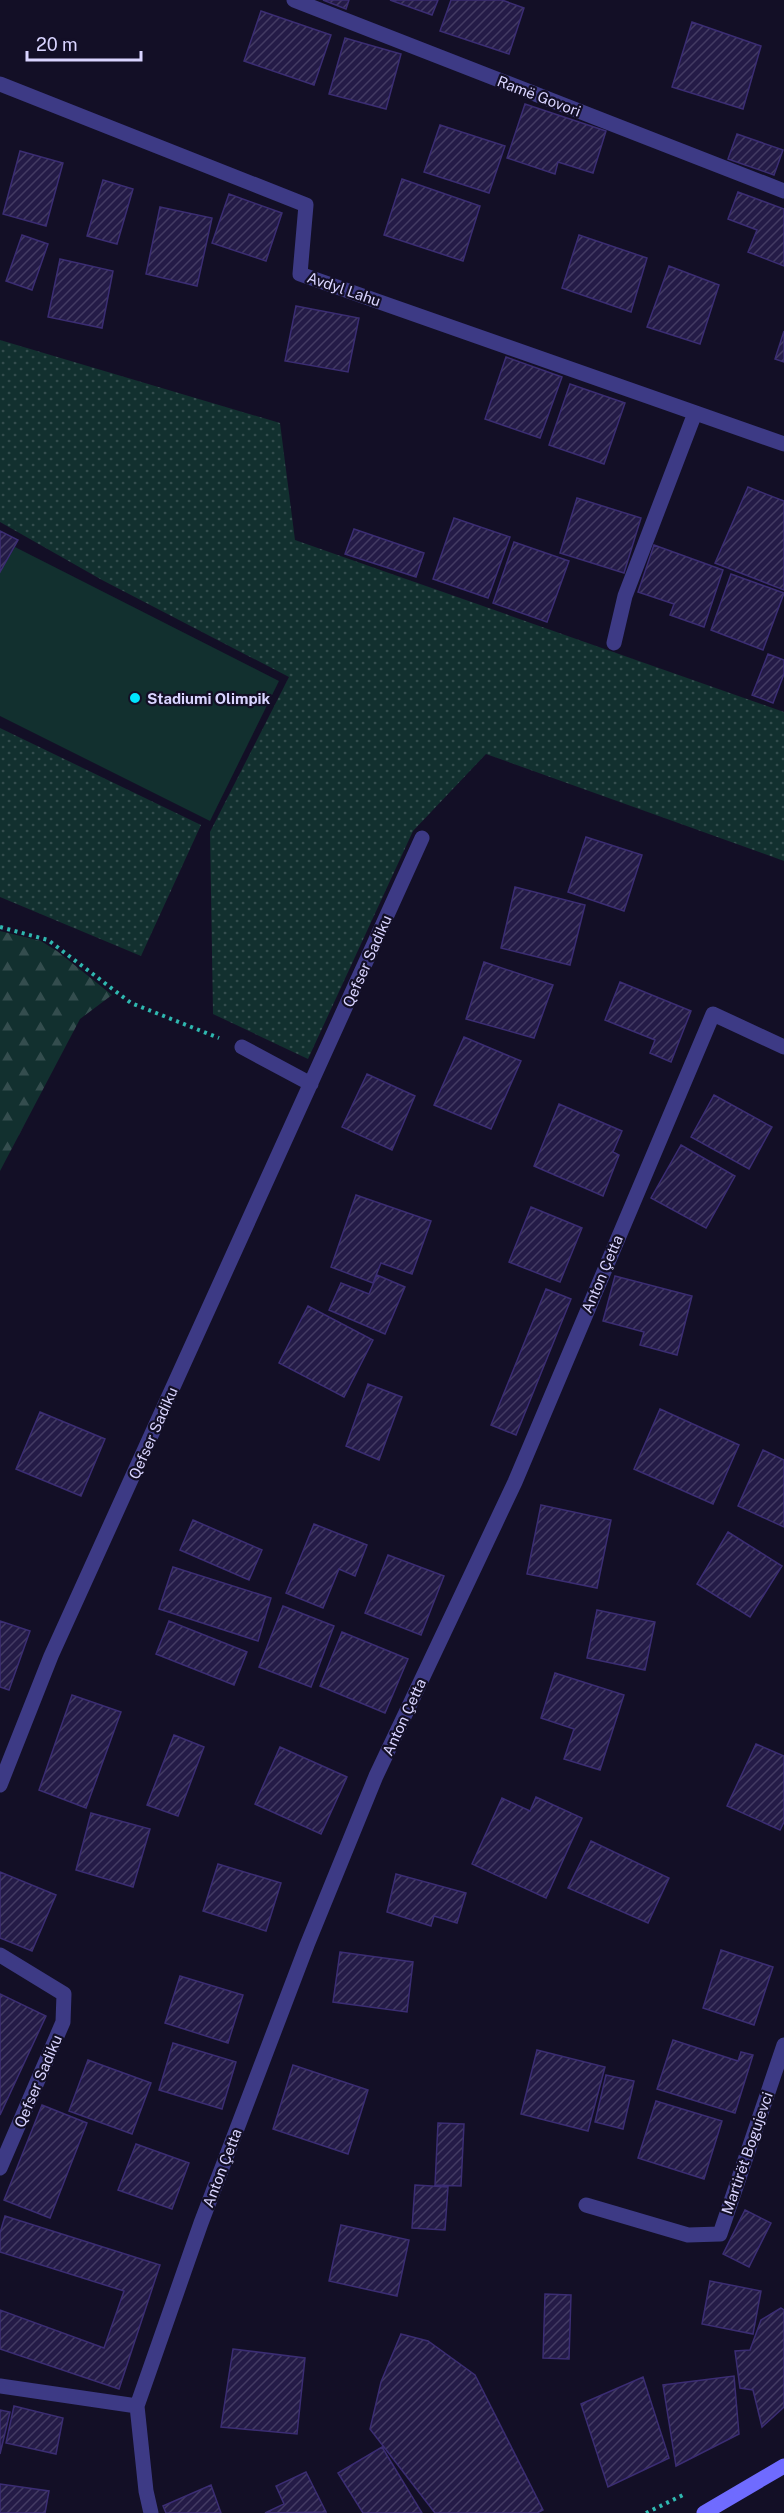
<svg xmlns="http://www.w3.org/2000/svg" width="784" height="2513" font-family="'Public Sans',sans-serif">
  <defs>
    <pattern id="grass-dots" width="8" height="8" patternUnits="userSpaceOnUse" patternTransform="scale(1.5)"><rect width="8" height="8" fill="#12302f"/><path d="M2 2h.1M6 6h.1" fill="none" stroke="#344d4e" stroke-width="1.8" stroke-linecap="round"/></pattern>
    <pattern id="forest-firs" width="22" height="20" patternUnits="userSpaceOnUse" patternTransform="scale(1.5)"><rect width="22" height="20" fill="#12302f"/><path d="M5 1l3.5 6h-7zM16 11l3.5 6h-7z" fill="#344d4e"/></pattern>
    <pattern id="building-hatch" width="6" height="6" patternUnits="userSpaceOnUse" patternTransform="scale(1.5)"><rect width="6" height="6" fill="#241b47"/><path d="M-1 1l2-2M0 6l6-6M5 7l2-2" fill="none" stroke="#433b63"/></pattern>
  </defs>
  <rect width="100%" height="100%" fill="#130f26"/>
  <!-- grass -->
  <path fill="url(#grass-dots)" d="M0 340 280 423 295 540 784 712V861L486 754 413 831 308 1059 213 1014 210 832 289 677 102 580 0 522Z
    M0 728 201 825 141 956 0 897Z"/>
  <!-- forest -->
  <path fill="url(#forest-firs)" d="M0 931 41 941 57 951 112 995 80 1019 0 1171Z"/>
  <!-- pitch -->
  <path fill="#12302f" d="M15 547 279 681 210 821 0 716V572Z"/>
  <!-- building -->
  <path fill="url(#building-hatch)" stroke="#3b2d73" stroke-width="1.5" d="M323 0H349L346 9Z
    M390 0H438L432 15Z
    M451 0H502L524 8 509 54 440 31Z
    M261 11 331 35 314 85 244 61Z
    M692 22 761 46 743 109 672 87Z
    M345 38 401 54 386 109 329 94Z
    M525 104 606 131 593 173 558 162 555 174 507 158Z
    M440 125 505 146 489 193 424 172Z
    M737 134 783 150 774 175 728 159Z
    M20 151 63 163 46 226 3 214Z
    M402 179 480 206 463 261 384 235Z
    M103 180 133 189 117 244 87 236Z
    M738 192 784 209V266L748 252 757 230 728 219Z
    M229 194 282 213 266 261 212 243Z
    M160 207 212 218 197 286 146 274Z
    M22 235 48 244 32 290 6 281Z
    M579 235 647 258 631 312 562 288Z
    M60 259 113 271 102 328 48 317Z
    M669 266 719 285 700 344 647 327Z
    M296 306 359 318 348 372 285 361Z
    M784 331V362L775 359Z
    M506 357 562 377 540 438 485 419Z
    M570 384 625 403 604 464 549 445Z
    M748 487 784 501V590L715 563Z
    M577 498 641 518 624 573 560 553Z
    M454 518 510 537 488 598 433 579Z
    M354 529 424 553 416 577 345 554Z
    M0 531 18 540 0 572Z
    M514 542 569 561 547 622 493 603Z
    M654 545 723 570 704 627 670 615 674 604 638 592Z
    M731 574 784 593 763 650 711 630Z
    M768 654 784 660V674L773 703 752 695Z
    M586 837 642 855 624 911 568 892Z
    M515 887 585 905 570 965 501 948Z
    M484 962 553 985 534 1038 466 1019Z
    M620 982 691 1011 671 1062 650 1053 655 1040 605 1020Z
    M464 1037 521 1061 491 1129 434 1105Z
    M367 1074 415 1096 392 1150 342 1127Z
    M714 1095 772 1127 749 1169 691 1137Z
    M559 1104 622 1131 613 1152 619 1155 603 1196 534 1166Z
    M681 1145 735 1176 706 1228 651 1198Z
    M356 1195 431 1221 412 1274 381 1263 373 1283 331 1267Z
    M531 1207 582 1228 560 1282 509 1262Z
    M377 1275 405 1287 385 1334 329 1310 341 1283 369 1294Z
    M615 1276 692 1296 677 1355 640 1345 644 1332 603 1321Z
    M546 1289 571 1299 516 1435 491 1425Z
    M308 1306 373 1340 344 1397 279 1363Z
    M368 1384 402 1397 379 1460 346 1446Z
    M660 1409 739 1445 713 1504 634 1469Z
    M40 1412 105 1439 81 1496 16 1469Z
    M763 1450 784 1460V1527L738 1506Z
    M541 1505 611 1520 597 1588 527 1574Z
    M193 1520 262 1550 249 1580 180 1550Z
    M314 1524 367 1545 355 1576 339 1569 323 1608 286 1593Z
    M728 1532 782 1566 750 1617 697 1584Z
    M388 1555 444 1576 421 1635 365 1613Z
    M173 1567 271 1598 258 1641 159 1609Z
    M283 1606 334 1626 311 1687 259 1667Z
    M597 1610 655 1622 645 1670 587 1658Z
    M0 1621 30 1631 9 1690 0 1687Z
    M169 1621 247 1652 234 1685 156 1654Z
    M342 1632 408 1659 385 1713 320 1686Z
    M555 1673 624 1695 600 1770 564 1759 574 1729 541 1718Z
    M72 1695 121 1712 86 1808 39 1790Z
    M174 1735 204 1747 178 1816 147 1805Z
    M756 1744 784 1756V1822L780 1830 727 1806Z
    M280 1747 347 1777 321 1834 255 1804Z
    M536 1797 582 1818 546 1898 472 1864 502 1798 530 1811Z
    M91 1813 150 1829 133 1887 76 1870Z
    M591 1841 669 1878 648 1923 568 1888Z
    M218 1864 281 1883 266 1931 203 1911Z
    M0 1872 56 1895 32 1951 0 1938Z
    M396 1874 466 1893 457 1923 434 1916 431 1926 387 1912Z
    M721 1950 773 1967 754 2025 703 2008Z
    M340 1952 413 1962 407 2012 333 2002Z
    M180 1976 243 1995 228 2043 165 2023Z
    M0 1994 46 2016 0 2115Z
    M673 2040 738 2061 741 2052 753 2055 735 2113 657 2089Z
    M173 2043 236 2062 222 2109 159 2090Z
    M537 2050 605 2067 588 2131 521 2114Z
    M88 2060 151 2083 132 2134 69 2111Z
    M293 2065 368 2090 348 2154 273 2129Z
    M606 2075 634 2081 623 2129 595 2122Z
    M656 2101 722 2121 704 2179 638 2158Z
    M42 2105 87 2123 50 2218 4 2200Z
    M438 2123 464 2124 461 2186 435 2185Z
    M136 2144 189 2163 172 2209 118 2190Z
    M415 2185 448 2187 445 2230 412 2228Z
    M745 2210 771 2223 749 2267 723 2254Z
    M5 2216 160 2265 119 2389 0 2349V2310L104 2348 124 2291 0 2252V2233Z
    M341 2225 409 2240 397 2296 329 2281Z
    M710 2281 761 2291 753 2334 702 2324Z
    M545 2294 571 2295 569 2359 543 2358Z
    M781 2308 784 2310V2407L762 2427 753 2390 740 2388 735 2351 750 2350 761 2320Z
    M401 2334 428 2341 475 2375 543 2510 537 2513H435L370 2429 381 2382Z
    M233 2349 305 2358 297 2434 221 2427Z
    M734 2376 739 2434 676 2466 663 2385Z
    M643 2377 669 2458 608 2487 581 2404Z
    M14 2406 63 2418 56 2454 6 2443Z
    M0 2410 10 2412 0 2454Z
    M382 2447 422 2513H363L338 2473Z
    M306 2472 326 2512 265 2513 284 2504 276 2486Z
    M0 2484 49 2491 45 2513H0Z
    M211 2485 221 2513H166L163 2506Z"/>
  <g fill="none" stroke-linecap="round" stroke-linejoin="round">
    <!-- path -->
    <path stroke="#2fb8b0" stroke-width="4" stroke-dasharray="3 4.5" stroke-linecap="butt" d="M0 927 48 940 131 1003 219 1038
      M646 2513 683 2495"/>
    <!-- street -->
    <path stroke="#3d3a85" stroke-width="15" d="M294 0 784 191
      M0 84 306 205 300 274 784 444
      M614 643 625 596 695 413
      M242 1047 311 1084
      M0 1785 51 1656 422 838
      M0 1955 64 1994 63 2022 0 2168
      M586 2205 688 2235 720 2234 784 2045
      M0 2386 137 2406
      M151 2513 146 2491 137 2406 201 2223 307 1945 376 1776 515 1482 713 1014 784 1047"/>
    <!-- secondary -->
    <path stroke="#6f6bff" stroke-width="15" d="M704 2513 784 2466"/>
  </g>
  <!-- markers -->
  <circle fill="#00e5ff" stroke="#130f26" stroke-width="2" cx="135" cy="698" r="6"/>
  <g text-anchor="middle" dominant-baseline="central" stroke-width="4.5" stroke-linejoin="round" paint-order="stroke">
    <!-- street labels -->
    <g font-size="15" fill="#d9d4ff" stroke="#130f26">
      <text transform="translate(539 96) rotate(21)">Ramë Govori</text>
      <text transform="translate(344 289) rotate(19)">Avdyl Lahu</text>
      <text transform="translate(367 961) rotate(-66)">Qefser Sadiku</text>
      <text transform="translate(602 1274) rotate(-67)">Anton Çetta</text>
      <text transform="translate(153 1433) rotate(-66)">Qefser Sadiku</text>
      <text transform="translate(404 1717) rotate(-65)">Anton Çetta</text>
      <text transform="translate(38 2081) rotate(-67)">Qefser Sadiku</text>
      <text transform="translate(747 2153) rotate(-71)">Martirët Bogujevci</text>
      <text transform="translate(222 2168) rotate(-69)">Anton Çetta</text>
    </g>
    <!-- poi labels -->
    <g font-size="15" font-weight="bold" fill="#d9d4ff" stroke="#130f26" text-anchor="start">
      <text x="147" y="698">Stadiumi Olimpik</text>
    </g>
  </g>
  <!-- scale -->
  <path d="M27 51v9h114v-9" fill="none" stroke="#d9d4ff" stroke-width="3"/>
  <text x="36" y="51" font-size="18" fill="#d9d4ff" stroke="#130f26" stroke-width="4.5" paint-order="stroke">20 m</text>
</svg>
